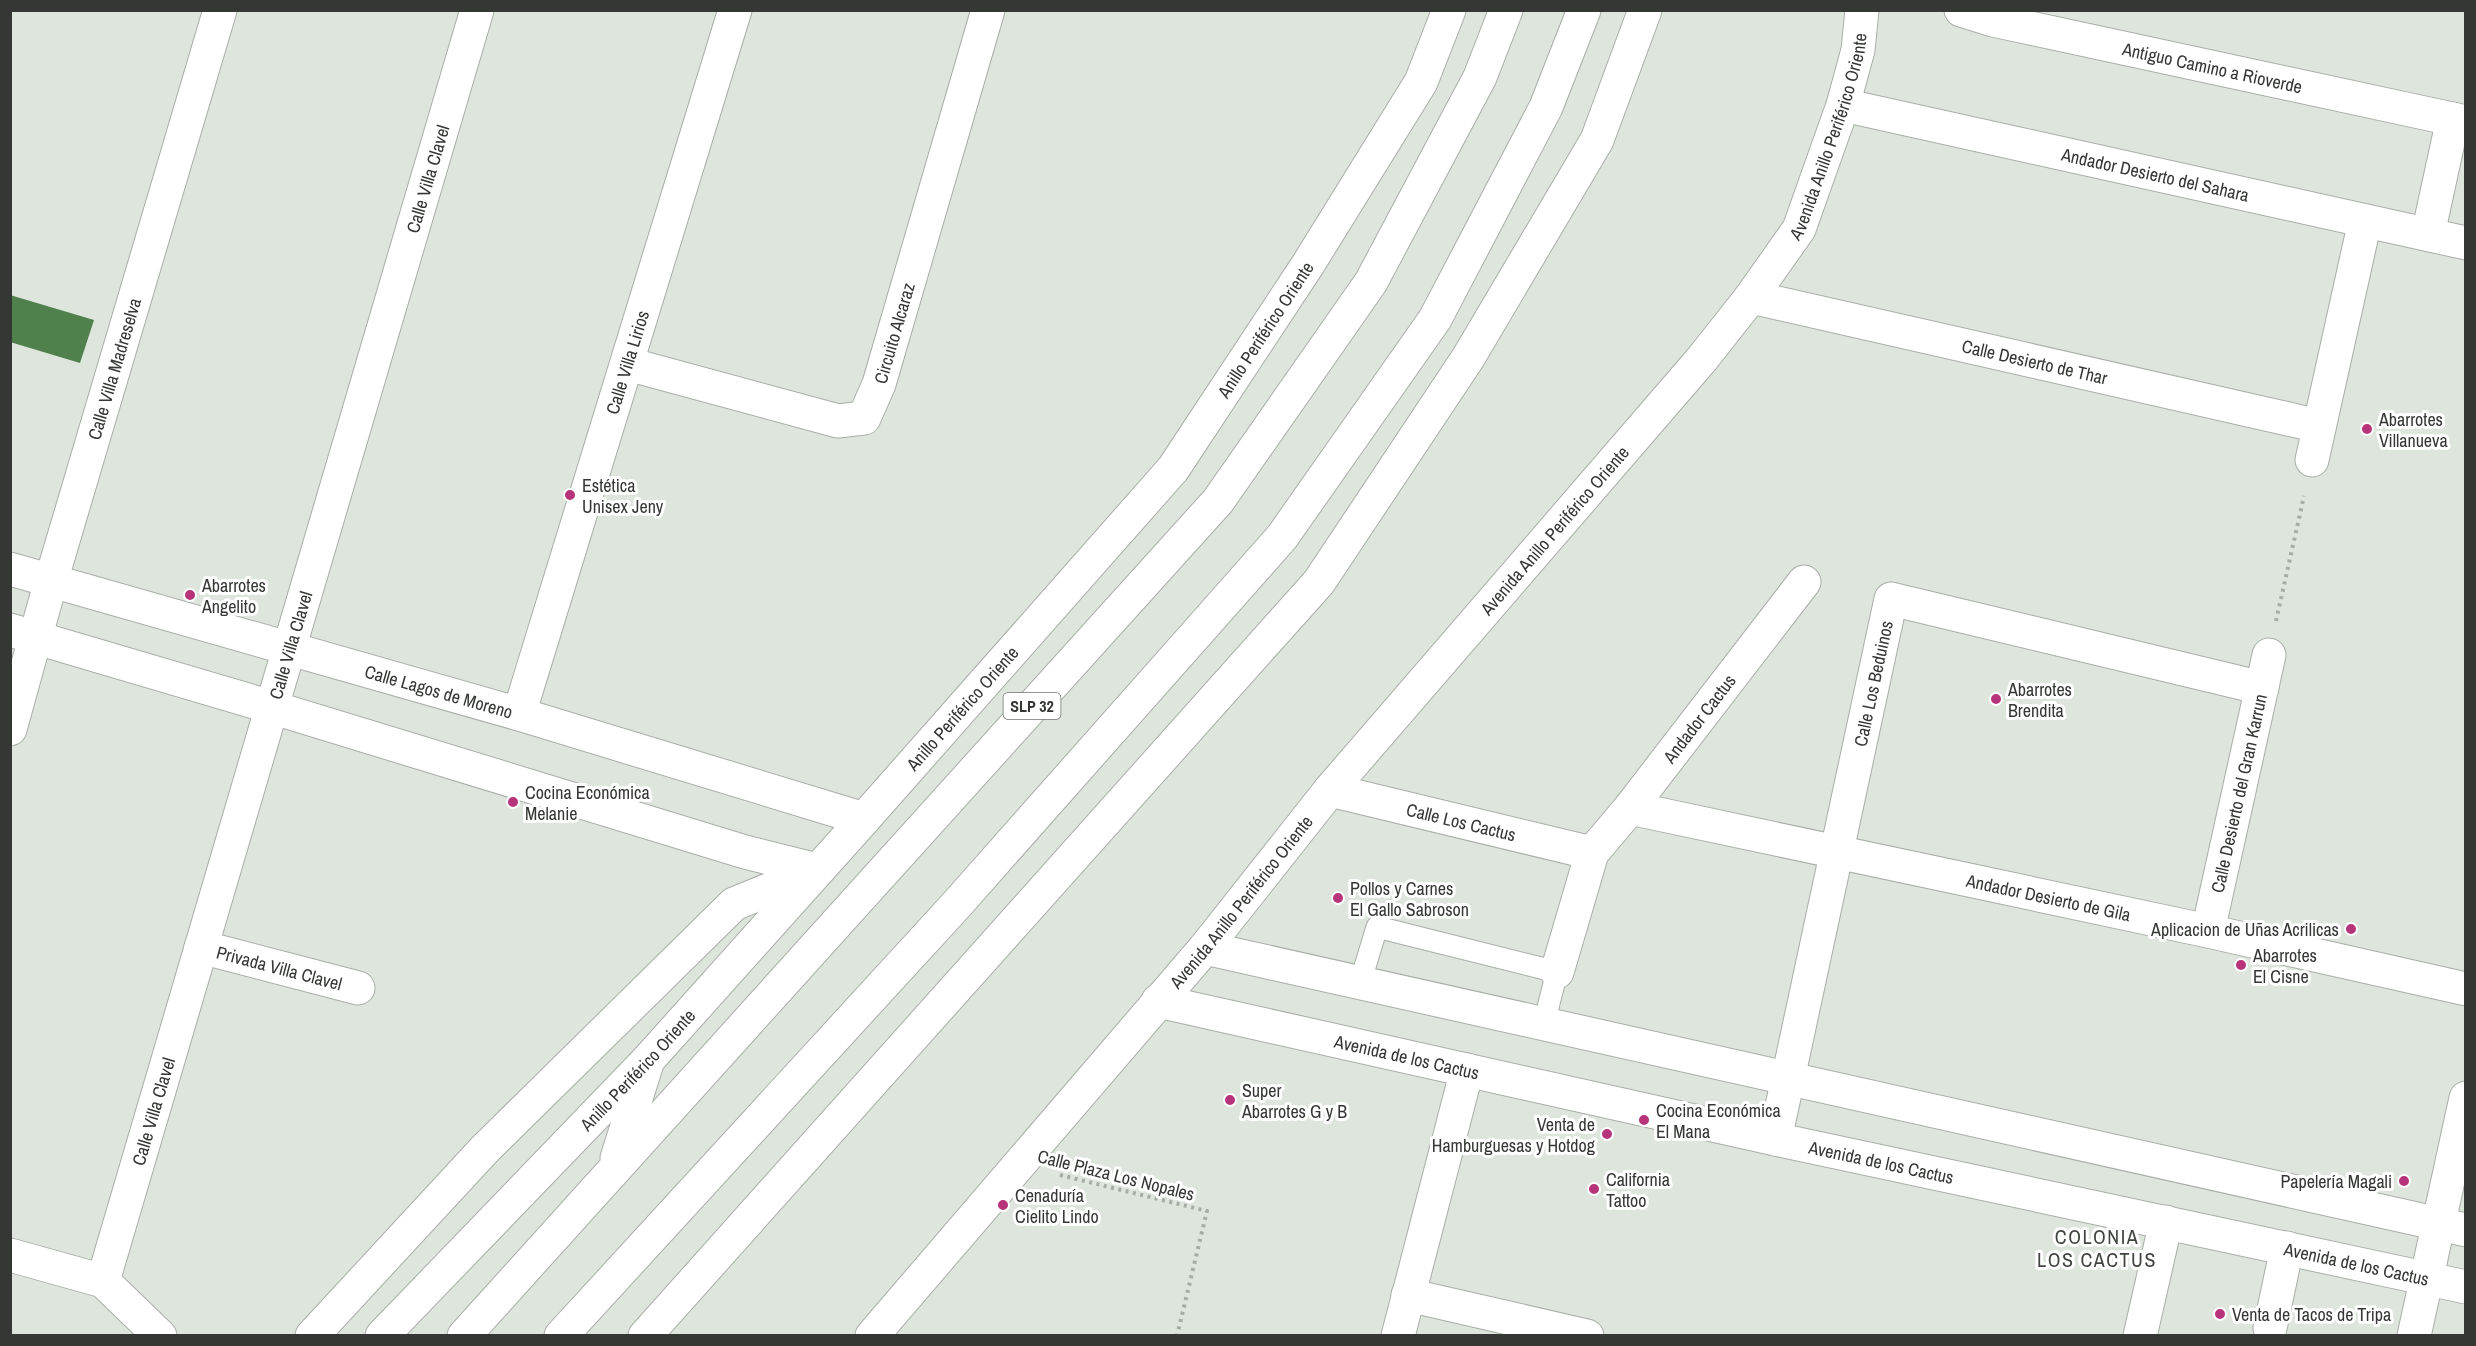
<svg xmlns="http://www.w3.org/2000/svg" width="2476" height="1346" font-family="'Archivo Narrow',sans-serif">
  <rect width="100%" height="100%" fill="#dee5dd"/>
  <!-- building -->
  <path fill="#50804b" d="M10 295 94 320 80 363 10 342Z"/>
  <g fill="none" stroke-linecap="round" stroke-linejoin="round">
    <defs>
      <path id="lane" d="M1360 983 1377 927 1557 972 1544 1023"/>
      <g id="street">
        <path id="s1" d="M1961 10 1993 20 2466 122"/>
        <path id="s2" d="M1843 105 2466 243"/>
        <path d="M2428 234 2453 119"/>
        <path id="s3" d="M1751 297 2319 426"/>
        <path id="s4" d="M628 364 838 421 864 418 879 384 988 10"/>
        <path d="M2312 460 2365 221"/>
        <path id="s5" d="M519 714 735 10"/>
        <path id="s6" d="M10 729 51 581 220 10"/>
        <path id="s7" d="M1330 790 1592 853"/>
        <path id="s8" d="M1630 808 2208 931 2466 989"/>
        <path id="s9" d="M2208 931 2269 655"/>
        <path id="s10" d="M201 947 358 988"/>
        <path id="s11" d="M1557 972 1592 853 1630 808 1804 582"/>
        <path id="s12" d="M1775 1139 1891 599 2262 688"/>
        <path d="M10 1255 103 1281 160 1336"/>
        <path id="s13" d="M103 1281 477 10"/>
        <path d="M1408 1295 1587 1336"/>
        <path d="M2270 1328 2287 1248"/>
        <path d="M312 1336 485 1149 734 904 817 870"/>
        <path d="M1398 1336 1467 1070"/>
        <path d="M2140 1336 2166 1222"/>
        <path d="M2414 1336 2466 1098"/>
      </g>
      <g id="secondary">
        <path id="s14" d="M10 569 519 714 864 819"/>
        <path d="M10 630 271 707 745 852 817 870"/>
        <path d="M1205 948 2466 1230"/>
        <path id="s15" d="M1158 1001 1775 1139 2466 1287"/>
        <path id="s16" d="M382 1336 648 1060 864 819 1173 469 1307 266 1421 82 1449 10"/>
        <path d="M645 1336 1319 582 1468 358 1597 140 1645 10"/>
        <path id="s17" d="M872 1336 1205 948 1330 790 1702 359 1751 297 1799 229 1843 105 1858 50 1862 10"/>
      </g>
      <path id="highway" d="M617 1158 648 1060
        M464 1336 1218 501 1371 282 1480 77 1506 10
        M561 1336 958 903 1282 537 1435 319 1546 107 1584 10"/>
    </defs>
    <!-- lane casing -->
    <use href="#lane" stroke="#a8aea7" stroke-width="23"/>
    <!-- street casing -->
    <use href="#street" stroke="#a8aea7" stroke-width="35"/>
    <!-- secondary casing -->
    <use href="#secondary" stroke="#a8aea7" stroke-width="35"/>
    <!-- highway casing -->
    <use href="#highway" stroke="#a8aea7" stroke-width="35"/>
    <!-- path -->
    <path stroke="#a7aca6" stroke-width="4" stroke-dasharray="3 4.5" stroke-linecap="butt" d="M2276 621 2304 496
      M1060 1175 1207 1211 1177 1336"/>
    <!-- lane -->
    <use href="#lane" stroke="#fff" stroke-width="21"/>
    <!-- street -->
    <use href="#street" stroke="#fff" stroke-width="33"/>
    <!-- secondary -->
    <use href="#secondary" stroke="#fff" stroke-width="33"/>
    <!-- highway -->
    <use href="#highway" stroke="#fff" stroke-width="33"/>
  </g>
  <!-- markers -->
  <g fill="#b7337a" stroke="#fff" stroke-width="2">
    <circle cx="2367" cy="429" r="6"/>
    <circle cx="570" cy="495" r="6"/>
    <circle cx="190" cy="595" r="6"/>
    <circle cx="1996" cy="699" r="6"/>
    <circle cx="513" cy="802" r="6"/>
    <circle cx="1338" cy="898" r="6"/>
    <circle cx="2351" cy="929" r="6"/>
    <circle cx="2241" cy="965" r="6"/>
    <circle cx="1230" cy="1100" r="6"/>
    <circle cx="1644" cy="1120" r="6"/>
    <circle cx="1607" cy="1134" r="6"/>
    <circle cx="2404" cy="1181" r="6"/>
    <circle cx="1594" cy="1189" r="6"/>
    <circle cx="1003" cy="1205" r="6"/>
    <circle cx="2220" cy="1314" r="6"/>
  </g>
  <g text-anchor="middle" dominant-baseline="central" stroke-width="6" stroke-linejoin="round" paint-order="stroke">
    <!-- shield labels -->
    <rect fill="#fff" stroke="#717371" stroke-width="1.5" x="1003.5" y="693" width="57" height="26" rx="4.5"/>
    <g font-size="16" font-weight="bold" fill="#343734">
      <text x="1032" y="706">SLP 32</text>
    </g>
    <!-- street labels -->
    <g font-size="18" fill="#343734" stroke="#fff">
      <text stroke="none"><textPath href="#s1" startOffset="258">Antiguo Camino a Rioverde</textPath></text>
      <text stroke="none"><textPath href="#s17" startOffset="1542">Avenida Anillo Periférico Oriente</textPath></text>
      <text stroke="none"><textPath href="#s2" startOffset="320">Andador Desierto del Sahara</textPath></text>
      <text stroke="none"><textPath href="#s13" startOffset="1149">Calle Villa Clavel</textPath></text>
      <text stroke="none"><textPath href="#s16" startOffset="1341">Anillo Periférico Oriente</textPath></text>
      <text stroke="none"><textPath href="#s4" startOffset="334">Circuito Alcaraz</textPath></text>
      <text stroke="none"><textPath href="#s3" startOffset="291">Calle Desierto de Thar</textPath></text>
      <text stroke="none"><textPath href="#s5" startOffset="368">Calle Villa Lirios</textPath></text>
      <text stroke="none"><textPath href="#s6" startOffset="375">Calle Villa Madreselva</textPath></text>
      <text stroke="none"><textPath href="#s17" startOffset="1056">Avenida Anillo Periférico Oriente</textPath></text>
      <text stroke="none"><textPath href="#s13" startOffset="663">Calle Villa Clavel</textPath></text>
      <text stroke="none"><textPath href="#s12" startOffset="466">Calle Los Beduinos</textPath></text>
      <text stroke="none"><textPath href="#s14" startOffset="446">Calle Lagos de Moreno</textPath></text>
      <text stroke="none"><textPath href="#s16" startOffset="855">Anillo Periférico Oriente</textPath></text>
      <text stroke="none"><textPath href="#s11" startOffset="296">Andador Cactus</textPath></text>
      <text stroke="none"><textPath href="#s9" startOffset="141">Calle Desierto del Gran Karrun</textPath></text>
      <text stroke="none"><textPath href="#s7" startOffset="135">Calle Los Cactus</textPath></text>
      <text stroke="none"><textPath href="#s8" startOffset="428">Andador Desierto de Gila</textPath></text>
      <text stroke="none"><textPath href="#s17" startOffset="570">Avenida Anillo Periférico Oriente</textPath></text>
      <text stroke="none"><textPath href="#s10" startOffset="81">Privada Villa Clavel</textPath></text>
      <text stroke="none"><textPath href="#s15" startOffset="255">Avenida de los Cactus</textPath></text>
      <text stroke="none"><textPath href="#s16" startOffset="369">Anillo Periférico Oriente</textPath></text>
      <text stroke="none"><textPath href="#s13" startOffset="177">Calle Villa Clavel</textPath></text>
      <text stroke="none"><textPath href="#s15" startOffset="741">Avenida de los Cactus</textPath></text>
      <text transform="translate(1116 1175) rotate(14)">Calle Plaza Los Nopales</text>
      <text stroke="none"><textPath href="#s15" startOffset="1227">Avenida de los Cactus</textPath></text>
    </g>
    <!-- poi labels -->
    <g font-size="18" fill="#343734" stroke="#fff" text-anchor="start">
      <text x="2379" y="419">Abarrotes<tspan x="2379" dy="21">Villanueva</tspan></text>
      <text x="582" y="485">Estética<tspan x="582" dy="21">Unisex Jeny</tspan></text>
      <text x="202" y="585">Abarrotes<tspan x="202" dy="21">Angelito</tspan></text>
      <text x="2008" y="689">Abarrotes<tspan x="2008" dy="21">Brendita</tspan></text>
      <text x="525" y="792">Cocina Económica<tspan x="525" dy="21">Melanie</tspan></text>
      <text x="1350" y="888">Pollos y Carnes<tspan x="1350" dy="21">El Gallo Sabroson</tspan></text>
      <text x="2339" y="929" text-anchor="end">Aplicacion de Uñas Acrilicas</text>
      <text x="2253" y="955">Abarrotes<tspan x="2253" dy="21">El Cisne</tspan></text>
      <text x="1242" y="1090">Super<tspan x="1242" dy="21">Abarrotes G y B</tspan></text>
      <text x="1656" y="1110">Cocina Económica<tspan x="1656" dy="21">El Mana</tspan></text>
      <text x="1595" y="1124" text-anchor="end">Venta de<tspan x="1595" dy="21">Hamburguesas y Hotdog</tspan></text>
      <text x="1606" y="1179">California<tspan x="1606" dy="21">Tattoo</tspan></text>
      <text x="2392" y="1181" text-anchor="end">Papelería Magali</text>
      <text x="1015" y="1195">Cenaduría<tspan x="1015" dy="21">Cielito Lindo</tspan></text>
      <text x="2232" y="1314">Venta de Tacos de Tripa</text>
    </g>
    <!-- neighbourhood labels -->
    <g font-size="20" letter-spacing="1.5" fill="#40453f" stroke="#fff">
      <text x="2097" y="1236">COLONIA<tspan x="2097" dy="23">LOS CACTUS</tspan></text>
    </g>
  </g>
  <!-- border -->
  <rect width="2476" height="1346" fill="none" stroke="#343734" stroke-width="24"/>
</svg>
